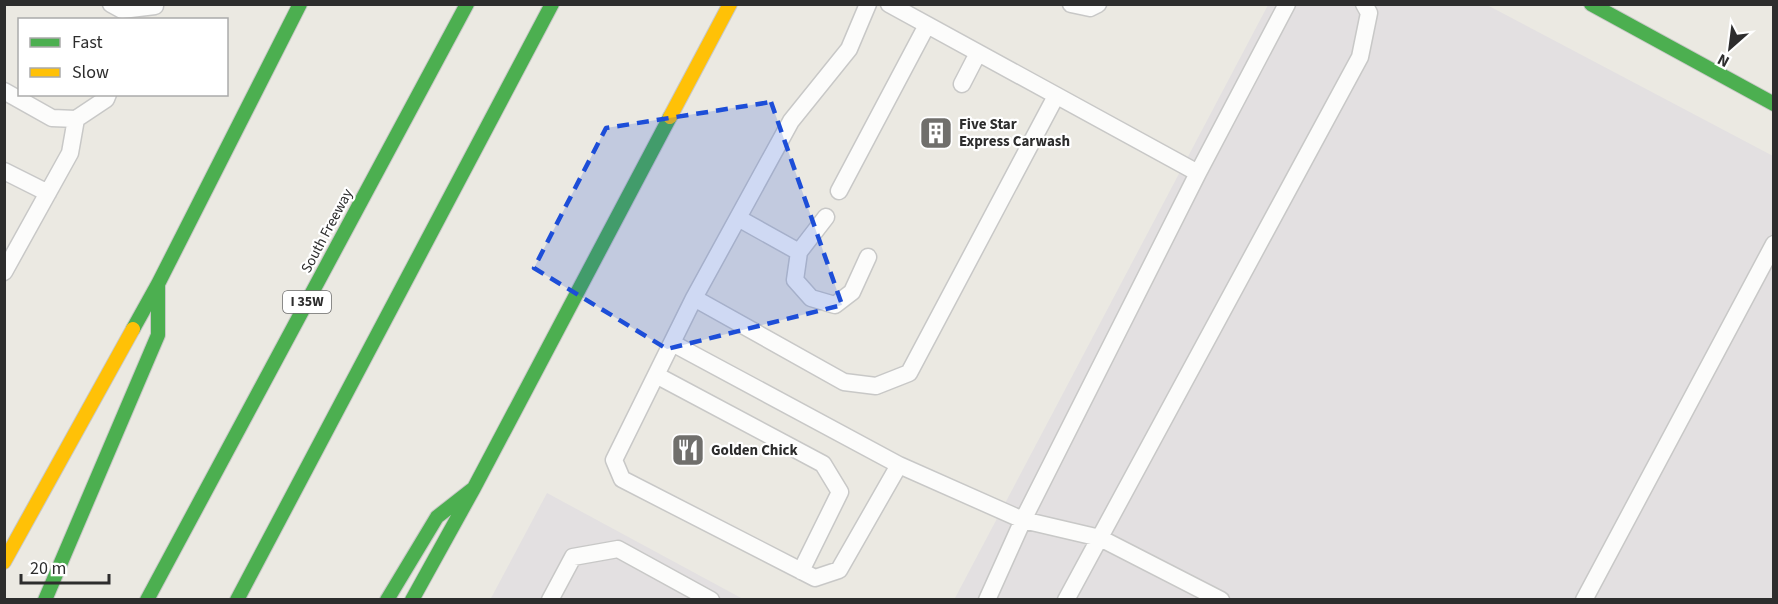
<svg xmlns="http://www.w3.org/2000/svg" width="1778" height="604" font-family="'Source Sans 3',sans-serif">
  <rect width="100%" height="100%" fill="#ebe9e2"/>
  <!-- industrial -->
  <path fill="#e3e0e1" d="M1268 5H1487L1773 156V599L954 600Z
    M547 493 743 599 490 600Z"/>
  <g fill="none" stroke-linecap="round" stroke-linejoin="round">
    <defs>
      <path id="lane" d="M111 4 122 10 155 6
        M868 4 849 49 791 121 694 298 844 382 876 386 909 373 1056 96
        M889 4 1198 173
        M1071 4 1090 8 1098 4
        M962 84 978 53
        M4 91 52 118 76 119 106 99 108 94
        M4 171 48 193
        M839 191 927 25
        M826 217 799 252 795 280 811 298 835 305 852 292 868 257
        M738 218 799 252
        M4 272 70 153 76 119
        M694 298 614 460 622 479 815 578 839 570 899 465 1023 520 1100 538 1221 600
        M672 343 899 465
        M656 375 823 464 840 492 801 571
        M550 600 573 557 618 549 711 600
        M987 600 1023 520 1198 173 1287 4
        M1066 600 1360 57 1369 13 1364 4
        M1584 600 1774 244"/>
      <path id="fast" d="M1591 4 1774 104
        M133 329 158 284 300 4
        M45 600 158 335V284
        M147 600 467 4
        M237 600 552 4
        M387 600 437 517 474 488
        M412 600 474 488 670 117"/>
      <path id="slow" d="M670 117 730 4
        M4 562 133 329"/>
    </defs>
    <!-- lane casing -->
    <use href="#lane" stroke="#c8c8c7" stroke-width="19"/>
    <!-- fast casing -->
    <use href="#fast" stroke="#c8c8c7" stroke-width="16"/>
    <!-- slow casing -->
    <use href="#slow" stroke="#c8c8c7" stroke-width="16"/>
    <!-- lane -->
    <use href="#lane" stroke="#fcfcfb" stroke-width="16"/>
    <!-- fast -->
    <use href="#fast" stroke="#4caf50" stroke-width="14"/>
    <!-- slow -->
    <use href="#slow" stroke="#ffc107" stroke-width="14"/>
  </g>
  <!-- marked area -->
  <path fill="#1d4ed8" fill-opacity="0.2" stroke="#1d4ed8" stroke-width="4.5" stroke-dasharray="12 8" stroke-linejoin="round" d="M771 102 842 305 667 349 534 268 606 128Z"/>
  <!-- icons -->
  <defs>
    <symbol id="building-square" viewBox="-11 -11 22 22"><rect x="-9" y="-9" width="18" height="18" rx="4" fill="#706f6c" stroke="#fff"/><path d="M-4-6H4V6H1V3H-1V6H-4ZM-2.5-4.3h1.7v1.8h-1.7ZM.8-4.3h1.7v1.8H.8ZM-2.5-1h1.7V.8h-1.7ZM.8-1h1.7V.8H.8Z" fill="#fff"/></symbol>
    <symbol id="restaurant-square" viewBox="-11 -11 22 22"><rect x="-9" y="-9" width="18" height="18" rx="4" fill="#706f6c" stroke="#fff"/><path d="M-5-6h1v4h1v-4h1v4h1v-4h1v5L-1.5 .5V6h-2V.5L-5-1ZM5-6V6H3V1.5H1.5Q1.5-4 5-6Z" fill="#fff"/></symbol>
  </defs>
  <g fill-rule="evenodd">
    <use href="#building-square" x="917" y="114" width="38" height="38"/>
    <use href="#restaurant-square" x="669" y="431" width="38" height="38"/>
  </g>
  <g text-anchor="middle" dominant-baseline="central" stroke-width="4.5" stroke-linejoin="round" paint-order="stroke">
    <!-- shield labels -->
    <rect fill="#fff" stroke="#6c6c6c" stroke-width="1.5" x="283" y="291" width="48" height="22" rx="4.5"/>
    <g font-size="14" font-weight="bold" fill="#2d2d2d">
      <text x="307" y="302">I 35W</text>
    </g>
    <!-- poi labels -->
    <g font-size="15" font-weight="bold" fill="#2d2d2d" stroke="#fff" text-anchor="start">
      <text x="959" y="124">Five Star<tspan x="959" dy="17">Express Carwash</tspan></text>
      <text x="711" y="450">Golden Chick</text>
    </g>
    <!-- street labels -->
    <g font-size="15" fill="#2d2d2d" stroke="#fff">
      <text transform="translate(327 231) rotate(-62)">South Freeway</text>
    </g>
  </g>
  <!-- border -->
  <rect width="1778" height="604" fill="none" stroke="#2d2d2d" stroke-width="12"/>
  <!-- legend -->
  <rect x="18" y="18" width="210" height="78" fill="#ffffff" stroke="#ababab" stroke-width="1.5"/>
  <rect x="30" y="38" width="30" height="9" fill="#4caf50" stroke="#ababab" stroke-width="1.5"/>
  <text x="72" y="48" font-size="18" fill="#2d2d2d">Fast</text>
  <rect x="30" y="68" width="30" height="9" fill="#ffc107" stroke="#ababab" stroke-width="1.5"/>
  <text x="72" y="78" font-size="18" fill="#2d2d2d">Slow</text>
  <!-- north arrow -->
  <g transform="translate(1730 48) rotate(208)" stroke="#ffffff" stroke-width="4.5" paint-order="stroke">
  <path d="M0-4.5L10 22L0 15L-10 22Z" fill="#2d2d2d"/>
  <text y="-9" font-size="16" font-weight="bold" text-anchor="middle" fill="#2d2d2d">N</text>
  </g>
  <!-- scale -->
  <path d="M21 574v9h88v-9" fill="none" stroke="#2d2d2d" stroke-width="3"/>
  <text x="30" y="574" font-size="18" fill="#2d2d2d" stroke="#ffffff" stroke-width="4.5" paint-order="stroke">20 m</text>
</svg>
